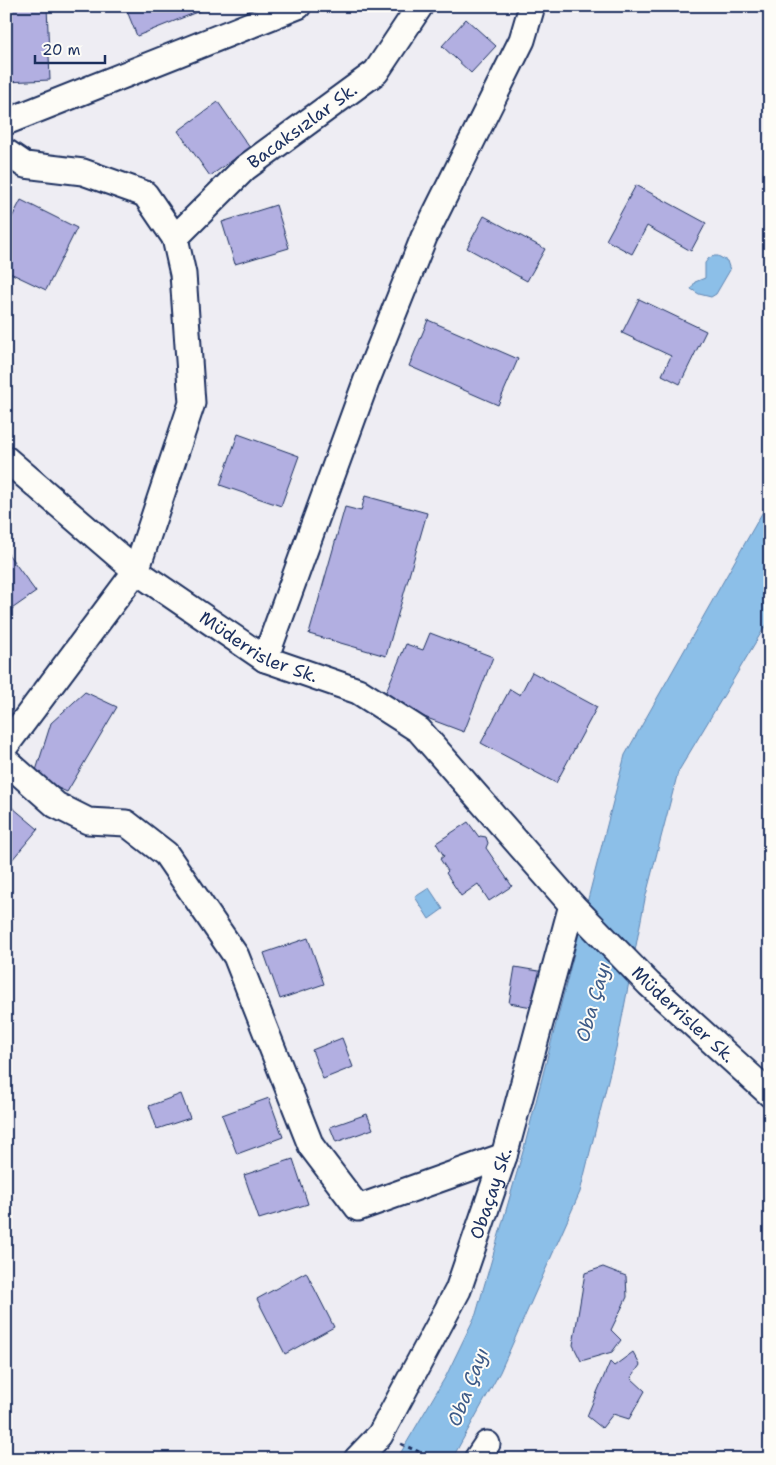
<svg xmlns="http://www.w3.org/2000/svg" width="776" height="1465" font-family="'Shantell Sans',sans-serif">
  <rect width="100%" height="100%" fill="#eeedf3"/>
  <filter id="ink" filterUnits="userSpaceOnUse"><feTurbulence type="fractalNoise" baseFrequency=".02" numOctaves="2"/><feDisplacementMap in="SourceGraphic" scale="10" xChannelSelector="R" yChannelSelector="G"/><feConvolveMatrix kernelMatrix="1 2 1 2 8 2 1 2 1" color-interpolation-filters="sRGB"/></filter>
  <g filter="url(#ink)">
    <!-- water -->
    <path fill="#8cbfe8" stroke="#5f85b1" d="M714 256H718L727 261 730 270 716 294 711 297 699 294 691 289 695 282 705 278V263L709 258Z
      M770 499V618L678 772 645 899 617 1044 580 1192 500 1372 452 1459H397L446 1376 476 1314 524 1148 625 755Z
      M429 888 443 909 429 919 415 897Z"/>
    <!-- building -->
    <path fill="#b2afe1" stroke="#1b2f5e" d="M6 6H47L50 80 6 82Z
      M125 6H212L137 36Z
      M466 19 496 46 471 73 442 46Z
      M218 102 250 148 210 176 178 131Z
      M636 185 706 223 691 251 647 226 632 254 606 240Z
      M21 200 77 228 46 290 6 271V229Z
      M276 205 289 248 235 264 222 222Z
      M484 216 545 249 527 281 467 248Z
      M639 299 706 331 680 384 662 375 671 356 622 333Z
      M428 320 518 359 498 405 409 366Z
      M238 434 299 456 281 506 220 485Z
      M365 496 427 513 386 656 309 634 345 507 361 511Z
      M6 551 36 592 6 613Z
      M430 633 493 657 464 732 382 701 406 644 423 650Z
      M532 672 597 707 556 783 481 743 510 689 520 695Z
      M85 692 117 707 67 792 34 777 51 723Z
      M6 802 38 829 6 867Z
      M468 822 479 837 480 836 486 837 488 843 486 848 512 886 489 901 478 884 461 896 446 873 448 871 440 859 444 856 436 843Z
      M308 938 324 984 280 999 264 953Z
      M515 967 544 972 538 1008 509 1003Z
      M342 1038 353 1067 323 1079 312 1050Z
      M181 1094 190 1118 157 1129 149 1106Z
      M269 1098 283 1137 237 1154 222 1115Z
      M367 1114 373 1129 336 1142 330 1127Z
      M293 1159 308 1204 259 1219 244 1175Z
      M603 1267 626 1276 627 1297 611 1330 621 1340 612 1352 581 1361 573 1345 585 1273Z
      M306 1272 334 1327 285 1354 257 1299Z
      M633 1352 640 1365 631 1378 645 1391 629 1419 613 1414 602 1428 587 1416 610 1362 614 1366Z"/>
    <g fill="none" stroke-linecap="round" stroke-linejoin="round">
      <defs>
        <g id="street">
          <path d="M6 122 298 6"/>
          <path id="s1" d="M6 152 25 165 83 172 145 194 175 238 183 274 192 403 136 571 265 659 358 691 419 730 572 905 649 984 770 1094"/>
          <path id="s2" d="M175 238 245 168 376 72 420 6"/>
          <path d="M6 459 136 571 6 745"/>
          <path d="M265 659 366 382 424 237 522 40 532 6"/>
          <path d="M6 761 56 805 88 821 126 823 166 854 236 956 311 1146 358 1208 504 1156"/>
          <path id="s3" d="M357 1459 380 1435 458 1290 504 1156 572 905"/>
          <path d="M477 1459 487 1444"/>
        </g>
      </defs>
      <!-- street casing -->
      <use href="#street" stroke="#1b2f5e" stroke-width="29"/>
      <!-- path -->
      <path stroke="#1b2f5e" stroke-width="3" stroke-dasharray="4 4" stroke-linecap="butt" d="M401 1444 435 1459"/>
      <!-- street -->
      <use href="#street" stroke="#fdfcf7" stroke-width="25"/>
    </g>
  </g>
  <g text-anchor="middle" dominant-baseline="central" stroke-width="4" stroke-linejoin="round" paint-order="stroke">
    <!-- street labels -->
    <g font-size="18" fill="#1b2f5e" stroke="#fdfcf7">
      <text stroke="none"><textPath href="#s2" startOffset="170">Bacaksızlar Sk.</textPath></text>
      <text stroke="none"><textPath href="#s1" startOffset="689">Müderrisler Sk.</textPath></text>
      <text stroke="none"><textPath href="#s1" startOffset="1259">Müderrisler Sk.</textPath></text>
      <text stroke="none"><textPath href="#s3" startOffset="300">Obaçay Sk.</textPath></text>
    </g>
    <!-- water labels -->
    <g font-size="19" font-style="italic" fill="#3d5a87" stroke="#fdfcf7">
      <text transform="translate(593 1002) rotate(-74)">Oba Çayı</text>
      <text transform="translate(468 1387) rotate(-69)">Oba Çayı</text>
    </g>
  </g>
  <!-- margin -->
  <rect width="776" height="1465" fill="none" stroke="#fdfcf7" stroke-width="25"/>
  <rect x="12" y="12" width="751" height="1440" fill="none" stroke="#1b2f5e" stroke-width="2" filter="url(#ink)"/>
  <!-- scale -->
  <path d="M35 55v8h70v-8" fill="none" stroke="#1b2f5e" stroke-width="2.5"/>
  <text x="42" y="55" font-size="15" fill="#1b2f5e" stroke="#fdfcf7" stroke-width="4" paint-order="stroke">20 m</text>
</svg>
